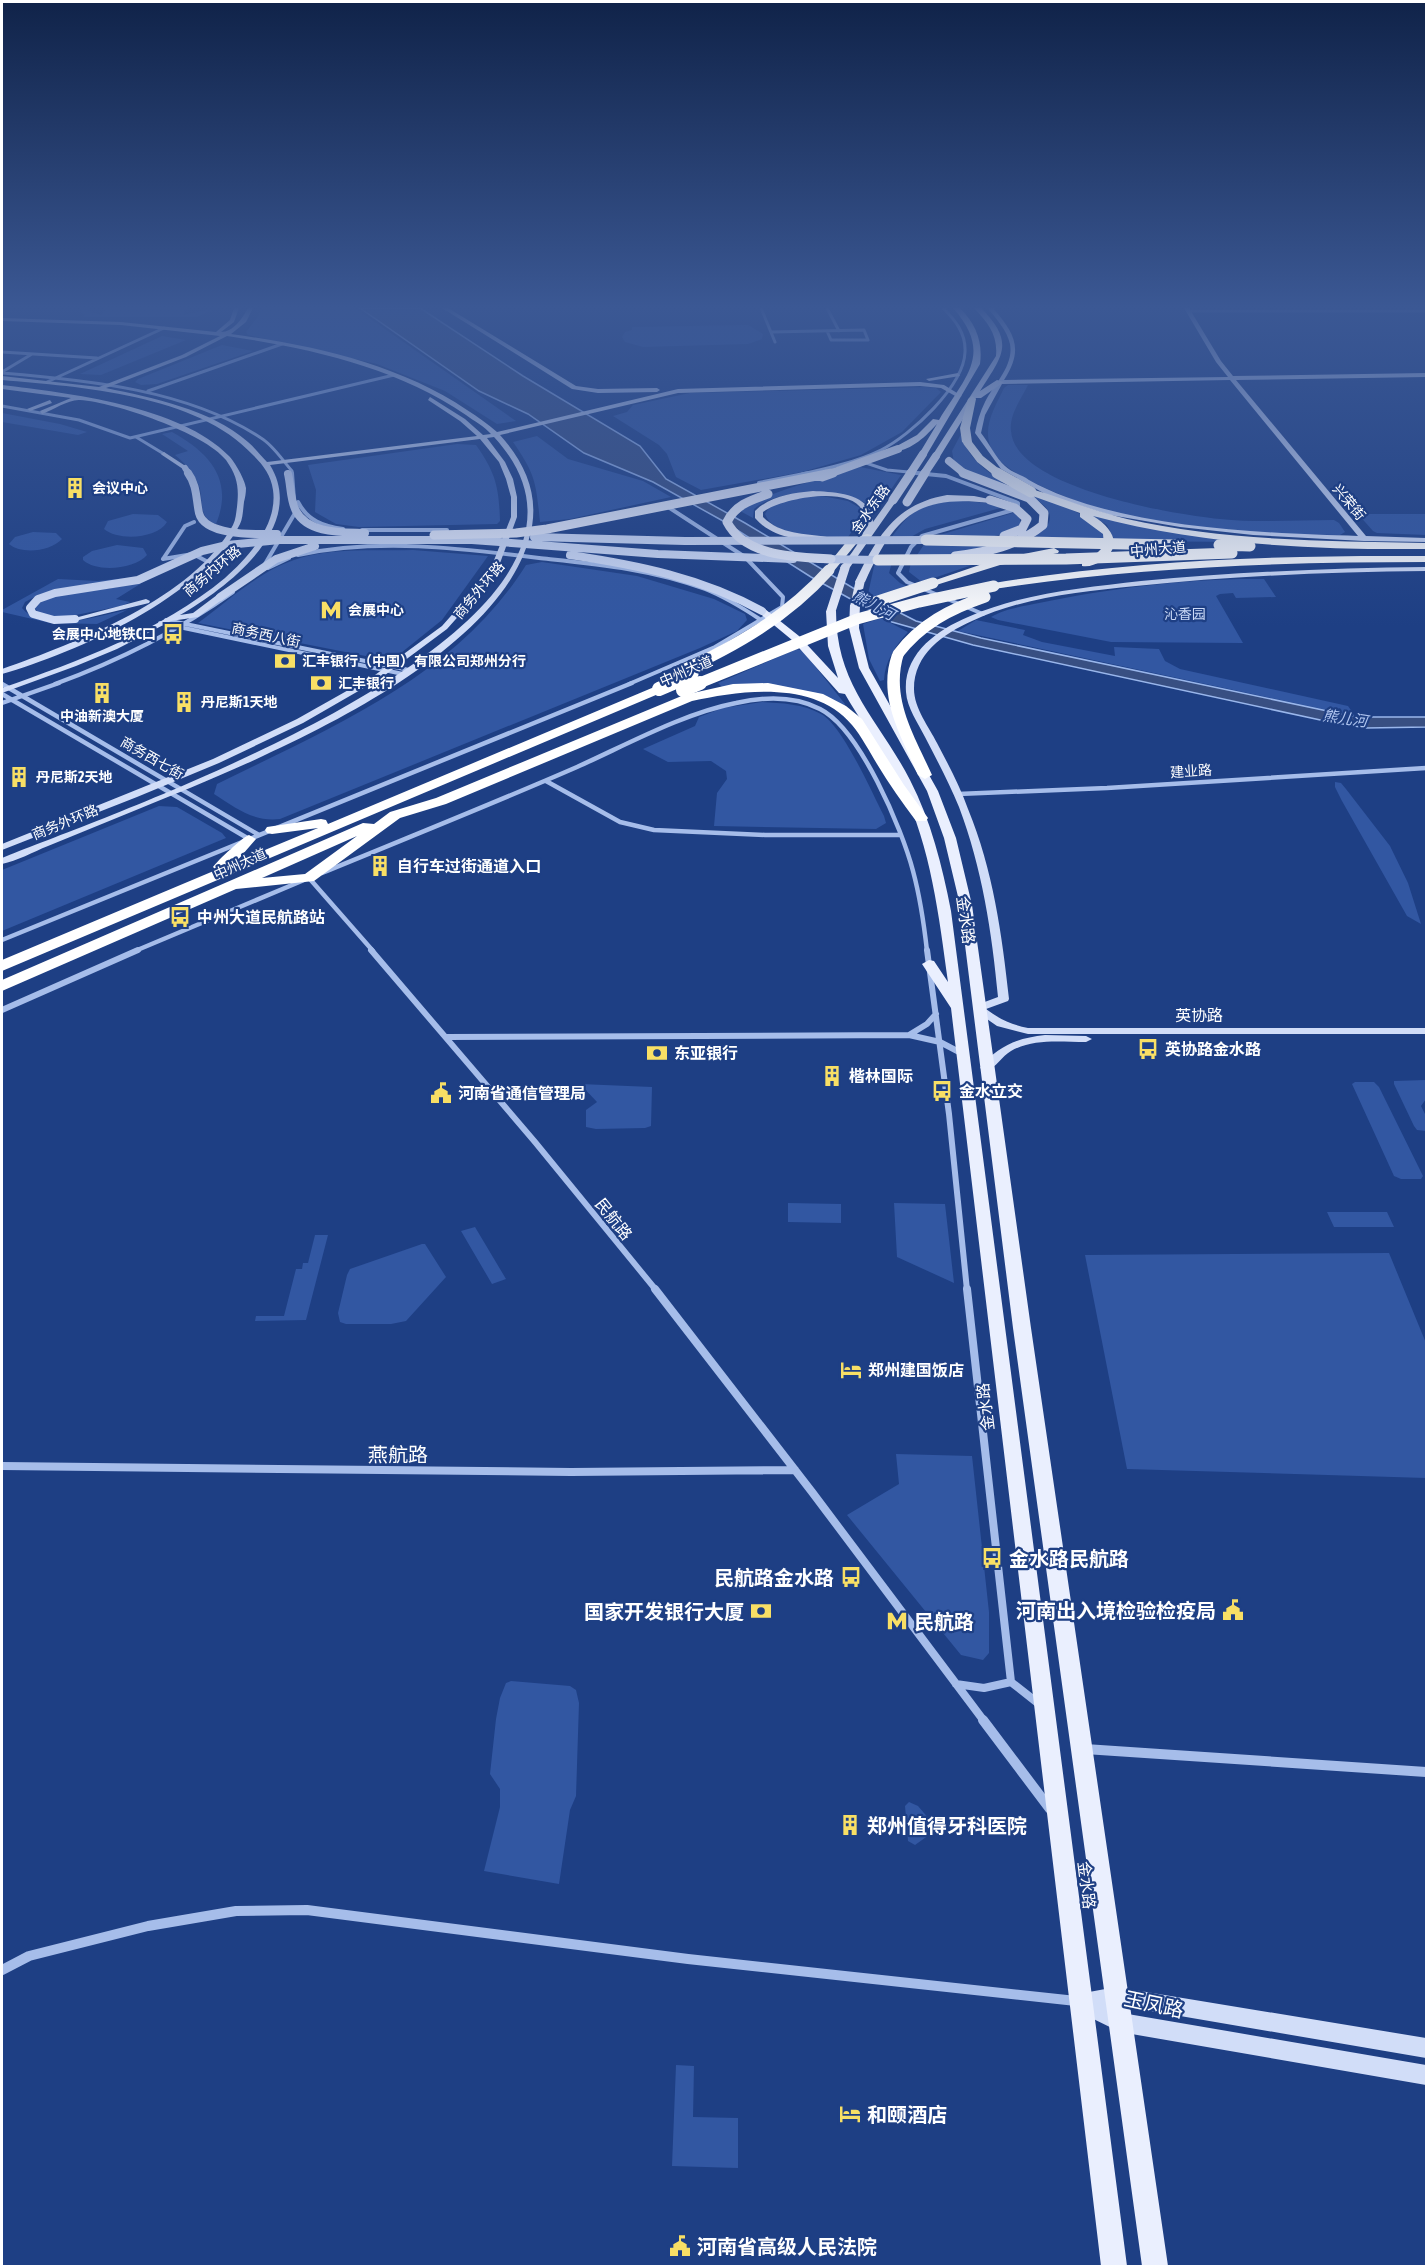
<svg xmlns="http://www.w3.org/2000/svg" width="1428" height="2268" font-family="'Asap Condensed','Noto Sans SC',sans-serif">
  <rect width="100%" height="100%" fill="#1e3f84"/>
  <!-- green -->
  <path fill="#3257a2" d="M79 308H88L91 312 101 315 107 308H187L183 315 217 308 197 317H83L85 315 80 312Z
    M261 308H355L516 421 497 424 445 391 377 364 248 335 246 332 259 315Z
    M748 325 763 334 762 339 748 344 643 347 625 342 622 337 625 332 632 330V327Z
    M162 336 186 340 101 375 80 374Z
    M222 345 253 351 157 384 141 385 135 382 138 379Z
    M1008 385H1028C1021 399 1009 415 1011 431 1015 488 1176 515 1220 519 1258 523 1297 520 1334 520L1339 523 1345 532 1340 535C1236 534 1122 529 1029 480 1016 473 997 463 991 448 982 427 995 407 1004 388Z
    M926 387 936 388 941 392 902 432 861 455 802 472 701 490 676 477 667 454 659 445 613 416 627 412 633 405 690 393Z
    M2 413 60 424 87 432 78 435 2 422Z
    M172 432C210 453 234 480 216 524 199 518 203 504 200 489 196 475 186 464 175 455L188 451 162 434Z
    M961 434C967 457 985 471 1004 482 987 485 968 472 954 462L952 451Z
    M537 436 568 459 643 481 671 497 570 519 540 522C536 483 536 475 513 442Z
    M457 444 476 445C496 473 499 488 500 521L497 524 359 527 336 524 315 512 316 490 308 465Z
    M860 467 901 475 876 511C852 486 781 486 754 509L753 518 740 511C775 488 821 480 860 467Z
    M822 496 848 501 860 508 862 517 848 537C826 537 774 539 765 514 774 496 805 497 822 496Z
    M1036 496C1057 505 1100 515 1106 541L1030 540C1053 526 1059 513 1033 497Z
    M948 500 989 503 1004 507 925 529 909 538H891C912 510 914 509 948 500Z
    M1016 512 1020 518V524C998 544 957 537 930 538Z
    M133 514 158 515 167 522C157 539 118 541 104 529L108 521Z
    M1358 514H1426V535L1377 533 1373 531Z
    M1091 515 1242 542 1115 541 1107 525Z
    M33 532 56 533 62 539C51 551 22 555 9 544L15 537Z
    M925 543 1003 544 947 555H917Z
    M117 545 143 548 147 555C135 569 97 573 83 560V557L92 551Z
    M413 550 488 556 442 620 391 661 198 623C228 601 258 572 294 560 330 547 374 551 413 550Z
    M542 562 637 576 714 599 745 614 747 620 737 631 700 648 280 819C253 822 236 808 214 794L217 784C330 728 456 677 526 565Z
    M875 562H892L889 573 900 583 908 587 876 597 868 594Z
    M911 562H981L922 582 909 572Z
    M153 576 116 599 130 602 121 606 61 618 39 614 34 607C47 589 91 592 112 588 126 586 140 581 153 576Z
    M137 577 40 594 25 602 22 608C43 634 98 616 127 610L97 624 50 623 2 612V610L58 579 97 581Z
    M1264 579 1276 597 1236 598 1233 593 1220 594 1216 596 1243 643 1111 642 998 620 991 617C1004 609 1024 606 1039 603 1110 588 1191 578 1264 579Z
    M881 618 908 632C895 646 885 661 884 680L880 681 869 659 863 624Z
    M976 620 1025 630 1023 635 1042 642 1115 656 1114 647 1159 649 1165 661 1180 669 1348 706 1355 716 958 631Z
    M797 649 803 651 845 704 844 706C801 684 769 686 722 687L718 683Z
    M762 702C781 703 804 704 821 714 843 726 871 791 884 816L886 823 876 829 714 826 717 793 727 779 726 771 711 761 668 762 643 749 695 726 699 717 723 708Z
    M1335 782 1341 783 1346 789 1390 846 1408 883 1421 924 1407 916 1342 801 1335 787Z
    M159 806 177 807 222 833 226 838 2 931V870Z
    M1426 1080V1090H1425L1426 1099 1421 1106 1426 1116V1131L1417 1130 1414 1126 1394 1084V1081Z
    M1355 1082H1374L1379 1087 1423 1176 1421 1179H1401L1394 1176 1352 1084Z
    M580 1084 652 1087 651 1126 645 1128 596 1129 586 1127V1110L597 1102Z
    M788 1203 841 1204V1223L788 1222Z
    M894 1203 945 1204 954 1283 897 1257Z
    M1327 1212H1387L1394 1227H1334Z
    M475 1227 506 1279 492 1284 461 1231Z
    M315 1235H328L306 1320 255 1321 256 1316H284L296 1269H302L303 1263H308Z
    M422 1244H425L446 1277 406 1321 391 1324H346L340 1322 338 1313 347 1275 350 1269Z
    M1389 1253 1426 1343V1478L1127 1469 1085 1255Z
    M896 1454 972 1456 989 1612V1653L983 1660 961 1655 847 1515 899 1484Z
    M511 1681 570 1686 576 1690 579 1703 576 1796 570 1810 559 1884 484 1871 500 1807V1789L490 1774 496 1719 500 1698 506 1683Z
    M909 1802 918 1806 930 1820 929 1835 915 1845 908 1841 905 1806Z
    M676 2065 694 2066 693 2117 738 2118V2168L672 2166Z"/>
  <!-- water -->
  <path fill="#384f82" stroke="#99b6eb" stroke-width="1.5" d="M360 308H420L523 376 640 446 666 479 745 523 863 594 916 621 981 638 1356 717H1426V727L1366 728 1325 721 973 645 892 622 811 577 723 521 653 482 584 453 528 414 479 391Z"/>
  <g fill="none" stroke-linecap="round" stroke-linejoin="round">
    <!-- street-far5 -->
    <path stroke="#a6bdea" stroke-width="3" d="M761 308 775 342
      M827 308 839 331
      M1188 311H1426
      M771 332 864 330 868 340H831L827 331
      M2 352 97 358
      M2 372 32 354
      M2 373C87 380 189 390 261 438 273 445 283 461 292 471V474
      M47 382 164 328
      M148 391 282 344
      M2 406 79 420 130 438 394 375
      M136 437 164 454
      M860 461 887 470 930 474
      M802 474C829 468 856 462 881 450 911 435 964 386 965 352 966 333 955 320 943 308"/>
    <!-- street-far4 -->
    <path stroke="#a6bdea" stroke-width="4" d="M916 473 946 476 1018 503V507L1013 510 922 536 911 547 898 573 907 582 983 614
      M759 483 809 473
      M298 502C308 521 323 526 343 529
      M362 530H447
      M298 555C378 538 459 548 539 558 595 564 652 569 705 589 725 597 743 608 761 620
      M163 559 185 526 194 522
      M163 559 193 554 208 562
      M265 564 295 513 292 473
      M268 568 289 558
      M166 620 409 670
      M160 623 403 674
      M55 684C118 661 178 631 233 592
      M629 684 715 647 782 607 783 597 745 557 665 505"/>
    <!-- street-far3 -->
    <path stroke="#a6bdea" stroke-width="4.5" d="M2 684 259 835
      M2 694 249 839
      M2 703 59 683
      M546 781 620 822 654 830 765 835H901
      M958 794 1107 788 1426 768
      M322 873C407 838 492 804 577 767 626 745 684 713 736 703 763 697 795 696 820 709 860 729 902 829 913 871 920 897 924 924 927 951
      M309 878 373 951
      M2 940 632 683
      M135 951 304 880"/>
    <!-- street-far2 -->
    <path stroke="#a6bdea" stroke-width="6" d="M371 950 535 1142 656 1290
      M927 950 949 1114 967 1290
      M2 1010 138 950
      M909 1035 927 1024 936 1014
      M447 1037 909 1035 940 1042 961 1053"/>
    <!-- street-far1 -->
    <path stroke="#a6bdea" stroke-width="8" d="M655 1289 812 1492 984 1721
      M967 1289 1011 1682 1039 1704
      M2 1466 571 1472 795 1470
      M956 1684 984 1688 1011 1682"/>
    <!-- street -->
    <path stroke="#a6bdea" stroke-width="10" d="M983 1720 1050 1809
      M1085 1749 1426 1772
      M2 1970 29 1956 148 1926 236 1911 307 1910 688 1959 1076 2001"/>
    <!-- secondary -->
    <path fill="#d1ddf8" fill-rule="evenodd" d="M234 308H239L234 322 221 332C233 332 242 319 248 308H253L246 322 231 334C312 345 399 364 467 410 478 417 488 424 497 432L678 389 920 382 944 385 962 396 957 397 941 388 920 386 678 393 500 435C527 465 541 499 529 539 493 667 254 762 141 808 110 821 79 833 48 846 33 852 17 861 2 864V858C114 812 668 625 494 437L487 438 505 462 513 479 517 497V517L496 574 447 629 381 678 303 723 219 763 137 797 2 850V844L213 759 297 719 375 675 442 626 489 573 511 517V497L506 479 499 462 480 439 270 465C308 527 227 588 180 615L193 613 217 595H223V599L198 617 171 621 117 649 76 666 2 693V688C79 661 161 631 225 578 249 557 278 524 273 490 271 475 263 465 253 455 197 394 80 387 2 380V376L99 387 182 355 220 336 121 325 2 321V318L121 322 216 332 230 320ZM227 336C309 348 396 367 466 415 474 421 484 426 491 434L483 435 465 419 430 397 428 400 460 421 477 436 267 462C260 455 255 448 248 442 210 409 153 398 106 388L186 357Z
      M442 308H448L576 386 598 389 657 388 660 390 657 392 598 393 572 389Z
      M988 308H993C1015 334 1024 349 1004 380L1228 377 1216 362 1184 308H1189L1221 361 1233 376 1426 373V377L1236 380 1366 536 1426 538V542L1364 541 1253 535 1180 527 1110 515 1047 495 1001 469 975 433C977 422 980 412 985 402 994 384 1014 366 1010 344 1007 330 996 319 988 308ZM1230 380 1358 536C1259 533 1115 528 1029 480 1022 475 1011 472 1005 466 996 458 989 443 981 433L985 415 1002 384Z
      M958 373 960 376 929 381 926 379Z
      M2 385C68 393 181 406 229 456 235 462 245 480 246 488 246 493 245 498 244 502 243 509 243 518 240 524 204 596 76 653 2 674V669C76 643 194 598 233 525 236 519 236 513 237 507 239 488 238 477 226 460 205 433 114 402 80 400 69 399 53 410 42 414L40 411 71 398 2 389Z
      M50 400 52 403 30 411 27 409Z
      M164 452 187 467V469H183L162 455 161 454Z
      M1426 567V571C1329 572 1232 576 1136 586 1080 592 1023 597 972 621 943 634 914 654 914 689 914 708 929 727 937 743 948 764 960 786 968 809 993 870 1002 934 1009 999L1008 1001 986 1009C999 1019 1012 1025 1028 1028H1426V1034H1028L997 1026 974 1010 973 1008 974 1006 998 997C992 932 982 868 959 807 949 783 937 760 925 737 918 723 907 708 906 692 903 654 937 630 968 617 1023 593 1082 588 1141 581 1236 572 1331 568 1426 567Z
      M146 599 150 601 149 603 75 621 71 619Z
      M1045 1035 1086 1036 1092 1039 1086 1042C1061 1042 1034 1038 1011 1051 1002 1056 996 1068 986 1071L980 1068C998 1046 1017 1038 1045 1035Z
      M1116 1987 1426 2038V2058L1116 2005 1110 2006 1122 2013 1426 2065V2085L1120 2032 1073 2009 1070 2002 1073 1995Z"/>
    <!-- primary -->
    <path fill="#eaeffe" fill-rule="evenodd" d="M953 308H960C976 324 983 342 980 364L926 456 919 454 937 424C927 435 911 451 895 451V447L917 435 933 419 939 420C965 377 994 354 953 308Z
      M974 308H981C1016 343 1002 356 980 391L997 380 1004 382 981 398H976L939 458H933L932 456 996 356C998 335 988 323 974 308Z
      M813 491C834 492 872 493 873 522L890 498 897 500 848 570 840 568C851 553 869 535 864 515 857 483 781 498 763 512V517C781 535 804 533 827 537V541L824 542C799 540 772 538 755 518V511C770 496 792 493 813 491Z
      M947 495 974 496 994 500 990 503C915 494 894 518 865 582L857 584 855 582C877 537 895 504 947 495Z
      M855 602 860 605 859 628 869 668 938 791 956 838 972 905 1031 1328 1168 2266H1142L1013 1328 960 905 944 838 927 791 859 668 849 628 850 605Z
      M831 608 836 611C836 686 878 718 910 780 931 821 942 865 951 911L1127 2266H1101L951 1008 922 964 929 960 934 961 948 982C939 916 931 848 902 787 886 754 863 726 845 694L839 693 792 640 757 611 765 609 799 636 838 678 828 646 826 611Z"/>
    <!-- highway -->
    <path fill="#fff" fill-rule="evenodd" d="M972 396 976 399 970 428 972 442 967 445 962 442 960 428 968 399Z
      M1031 489C1063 498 1094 511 1127 519 1224 541 1326 541 1426 543V549C1315 550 1201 545 1093 516 1113 528 1124 547 1101 561 1095 565 1089 567 1082 566V562L1094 556 1104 546 1103 534 1080 517V513L1027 494 1026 492Z
      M867 534 871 535V539L856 544 833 572H825V568L848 540Z
      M1054 548 1059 551 1058 553 1000 565 933 586 927 583 994 560Z
      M1426 556V562C1281 562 1138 567 994 589L988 586 994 583C1138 560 1281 555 1426 556Z
      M898 650 904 654C890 698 914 735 932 775L925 779 918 775C901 735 877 698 892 654Z
      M768 683 823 694 846 706 862 719 904 785 928 818 926 821H916C902 802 889 784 877 764 869 751 862 737 852 725 815 680 741 690 692 701L446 804 400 818 314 881 236 889 2 991V980L363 823 374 824 390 812 436 798 684 695 733 684ZM357 836 305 874 262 878Z
      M659 685 665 689 663 692 2 971V960L216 870 213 867C217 861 244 836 249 835L256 839 236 862 318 828 272 834 267 833 265 830 267 827 321 819 326 820 328 824Z"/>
    <!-- secondary-bridge-far1 -->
    <path stroke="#d1ddf8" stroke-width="6" d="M185 468 189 474"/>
    <!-- secondary-bridge -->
    <path stroke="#d1ddf8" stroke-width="8" d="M188 473C197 485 196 499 199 513 205 537 259 534 277 534
      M288 474C291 486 290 500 296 511 308 534 343 532 365 533
      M534 537 685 541 926 540
      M570 555C638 565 702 578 762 611
      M819 559 878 560
      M220 597 276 559 315 546
      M75 619 54 620 33 614 30 608 38 599 55 593 138 580 202 551 227 545 280 540H472L658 554 793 559"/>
    <!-- primary-bridge-far1 -->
    <path stroke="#eaeffe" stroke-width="8" d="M949 461 965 474
      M825 474 832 473
      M829 474 898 449
      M910 474 923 454
      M924 474 936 456"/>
    <!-- primary-bridge -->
    <path stroke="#eaeffe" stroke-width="9" d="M822 477 833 473
      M768 494C751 500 735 505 727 522 745 557 796 557 831 559
      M893 500 911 473
      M990 500 1015 508 1027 519 1022 529 1004 536
      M907 502 925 473
      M434 535 516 533 547 529 832 473
      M955 556C988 552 1017 546 1043 525L1044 513 1029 498 963 473
      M855 605 860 582
      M831 611 845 568"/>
    <!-- highway-bridge-far2 -->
    <path stroke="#fff" stroke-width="8" d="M967 442 980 459 999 474"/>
    <!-- highway-bridge-far1 -->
    <path stroke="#fff" stroke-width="11" d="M997 473 1031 492
      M926 540 1175 545
      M1219 545 1250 546
      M878 560 1066 559 1232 553
      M875 602 933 583
      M898 654C921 624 950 609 985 597
      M679 672C736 646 787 617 829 570
      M669 684 693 674
      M697 684 857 619 919 602 994 586"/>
    <!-- highway-bridge -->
    <path stroke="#fff" stroke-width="14" d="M659 689 673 683
      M683 690 700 683"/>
  </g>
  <!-- sky -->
  <linearGradient id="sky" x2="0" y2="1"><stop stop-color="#102349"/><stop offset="0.49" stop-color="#3b5894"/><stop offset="1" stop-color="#3b5894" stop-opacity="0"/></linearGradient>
  <rect width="1428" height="626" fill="url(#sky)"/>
  <!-- icons -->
  <defs>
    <symbol id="building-bare" viewBox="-9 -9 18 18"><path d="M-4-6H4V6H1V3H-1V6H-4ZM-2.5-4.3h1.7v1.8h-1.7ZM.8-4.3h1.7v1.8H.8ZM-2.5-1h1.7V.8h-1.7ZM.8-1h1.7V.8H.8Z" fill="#f8df65" stroke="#1e3f84" stroke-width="2.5" paint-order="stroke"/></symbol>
    <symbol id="metro-bare" viewBox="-9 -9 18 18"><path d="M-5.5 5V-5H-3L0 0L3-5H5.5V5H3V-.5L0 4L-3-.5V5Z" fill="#f8df65" stroke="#1e3f84" stroke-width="2.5" paint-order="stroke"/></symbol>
    <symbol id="bus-bare" viewBox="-9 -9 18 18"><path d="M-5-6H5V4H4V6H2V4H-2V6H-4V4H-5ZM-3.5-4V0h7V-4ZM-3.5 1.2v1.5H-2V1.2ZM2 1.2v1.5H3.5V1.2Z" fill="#f8df65" stroke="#1e3f84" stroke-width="2.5" paint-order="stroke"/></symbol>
    <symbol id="bank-bare" viewBox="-9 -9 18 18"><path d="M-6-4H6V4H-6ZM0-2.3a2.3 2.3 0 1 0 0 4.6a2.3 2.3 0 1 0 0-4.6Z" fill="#f8df65" stroke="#1e3f84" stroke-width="2.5" paint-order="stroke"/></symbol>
    <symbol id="civic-bare" viewBox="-9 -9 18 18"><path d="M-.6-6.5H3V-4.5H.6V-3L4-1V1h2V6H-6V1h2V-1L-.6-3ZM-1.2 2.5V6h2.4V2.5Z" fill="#f8df65" stroke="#1e3f84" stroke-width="2.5" paint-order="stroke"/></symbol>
    <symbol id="hotel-bare" viewBox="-9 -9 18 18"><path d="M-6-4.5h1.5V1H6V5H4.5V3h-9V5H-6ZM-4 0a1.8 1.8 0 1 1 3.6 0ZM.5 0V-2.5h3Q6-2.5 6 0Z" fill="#f8df65" stroke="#1e3f84" stroke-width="2.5" paint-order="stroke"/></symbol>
  </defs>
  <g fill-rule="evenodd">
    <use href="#building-bare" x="60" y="473" width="30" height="30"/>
    <use href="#metro-bare" x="316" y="595" width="30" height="30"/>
    <use href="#bus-bare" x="158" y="619" width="30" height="30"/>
    <use href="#bank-bare" x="270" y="646" width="30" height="30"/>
    <use href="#bank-bare" x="306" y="668" width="30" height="30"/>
    <use href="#building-bare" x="87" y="678" width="30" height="30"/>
    <use href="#building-bare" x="169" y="687" width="30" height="30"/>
    <use href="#building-bare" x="4" y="762" width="30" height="30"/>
    <use href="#building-bare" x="365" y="851" width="30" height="30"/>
    <use href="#bus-bare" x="165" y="902" width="30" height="30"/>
    <use href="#bus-bare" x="1133" y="1034" width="30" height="30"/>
    <use href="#bank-bare" x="642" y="1038" width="30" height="30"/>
    <use href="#building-bare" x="817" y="1061" width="30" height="30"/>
    <use href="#bus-bare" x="927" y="1076" width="30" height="30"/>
    <use href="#civic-bare" x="426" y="1078" width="30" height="30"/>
    <use href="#hotel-bare" x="836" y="1355" width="30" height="30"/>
    <use href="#bus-bare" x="977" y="1543" width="30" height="30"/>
    <use href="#bus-bare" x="836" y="1562" width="30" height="30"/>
    <use href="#civic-bare" x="1218" y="1595" width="30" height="30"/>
    <use href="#bank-bare" x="746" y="1596" width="30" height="30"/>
    <use href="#metro-bare" x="882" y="1606" width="30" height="30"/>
    <use href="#building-bare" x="835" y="1810" width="30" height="30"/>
    <use href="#hotel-bare" x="835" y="2099" width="30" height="30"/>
    <use href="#civic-bare" x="665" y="2231" width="30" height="30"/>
  </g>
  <g text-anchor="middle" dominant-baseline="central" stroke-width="4.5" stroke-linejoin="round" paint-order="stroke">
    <!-- far-poi labels -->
    <g font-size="14" font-weight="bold" fill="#fff" stroke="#1e3f84" text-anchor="start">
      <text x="92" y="488">会议中心</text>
      <text x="348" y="610">会展中心</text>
      <text x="156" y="634" text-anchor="end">会展中心地铁C口</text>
      <text x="302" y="661">汇丰银行（中国）有限公司郑州分行</text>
      <text x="338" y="683">汇丰银行</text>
      <text x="201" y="702">丹尼斯1天地</text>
      <text x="102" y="716" text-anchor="middle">中油新澳大厦</text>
      <text x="36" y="777">丹尼斯2天地</text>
    </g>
    <!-- far-street labels -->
    <g font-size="14" fill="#fff" stroke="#1e3f84">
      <text transform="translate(1349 502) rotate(50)">兴荣街</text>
      <text transform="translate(870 509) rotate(-55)">金水东路</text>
      <text transform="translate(1158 549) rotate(-5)">中州大道</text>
      <text transform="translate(212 571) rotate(-40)">商务内环路</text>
      <text transform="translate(479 590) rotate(-50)">商务外环路</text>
      <text transform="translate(266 635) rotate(12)">商务西八街</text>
      <text transform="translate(686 671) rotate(-23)">中州大道</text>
      <text transform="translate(152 758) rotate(30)">商务西七街</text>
      <text transform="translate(1191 771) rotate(-4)">建业路</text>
      <text transform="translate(65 822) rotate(-22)">商务外环路</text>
      <text transform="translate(240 864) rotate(-24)">中州大道</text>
    </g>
    <!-- far-park labels -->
    <g font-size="14" fill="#cbdaf7" stroke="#1e3f84">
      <text x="1185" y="614">沁香园</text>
    </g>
    <!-- far-water labels -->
    <g font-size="15" font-style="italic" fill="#b2c7f1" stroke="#1e3f84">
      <text transform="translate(874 605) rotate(28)">熊儿河</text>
      <text transform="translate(1345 718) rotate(8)">熊儿河</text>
    </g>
    <!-- poi labels -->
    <g font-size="16" font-weight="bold" fill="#fff" stroke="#1e3f84" text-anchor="start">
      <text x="397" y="866">自行车过街通道入口</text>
      <text x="197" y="917">中州大道民航路站</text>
      <text x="1165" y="1049">英协路金水路</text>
      <text x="674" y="1053">东亚银行</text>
      <text x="849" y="1076">楷林国际</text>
      <text x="959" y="1091">金水立交</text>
      <text x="458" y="1093">河南省通信管理局</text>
      <text x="868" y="1370">郑州建国饭店</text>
    </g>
    <!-- street labels -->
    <g font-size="16" fill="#fff" stroke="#1e3f84">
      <text transform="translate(966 920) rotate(82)">金水路</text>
      <text x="1199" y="1015">英协路</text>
      <text transform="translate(614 1219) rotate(51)">民航路</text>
      <text transform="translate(985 1407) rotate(-97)">金水路</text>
      <text transform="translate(1087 1885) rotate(83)">金水路</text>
    </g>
    <!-- near-street labels -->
    <g font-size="20" fill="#fff" stroke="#1e3f84">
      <text x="398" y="1454">燕航路</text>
      <text transform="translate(1154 2004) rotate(12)">玉凤路</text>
    </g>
    <!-- near-poi labels -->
    <g font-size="20" font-weight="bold" fill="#fff" stroke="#1e3f84" text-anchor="start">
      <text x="1009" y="1558">金水路民航路</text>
      <text x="834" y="1577" text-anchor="end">民航路金水路</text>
      <text x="1216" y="1610" text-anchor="end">河南出入境检验检疫局</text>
      <text x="744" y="1611" text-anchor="end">国家开发银行大厦</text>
      <text x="914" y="1621">民航路</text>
      <text x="867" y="1825">郑州值得牙科医院</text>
      <text x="867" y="2114">和颐酒店</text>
      <text x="697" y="2246">河南省高级人民法院</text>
    </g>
  </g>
  <!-- border -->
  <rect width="1428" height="2268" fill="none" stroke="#ffffff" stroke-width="6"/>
</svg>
